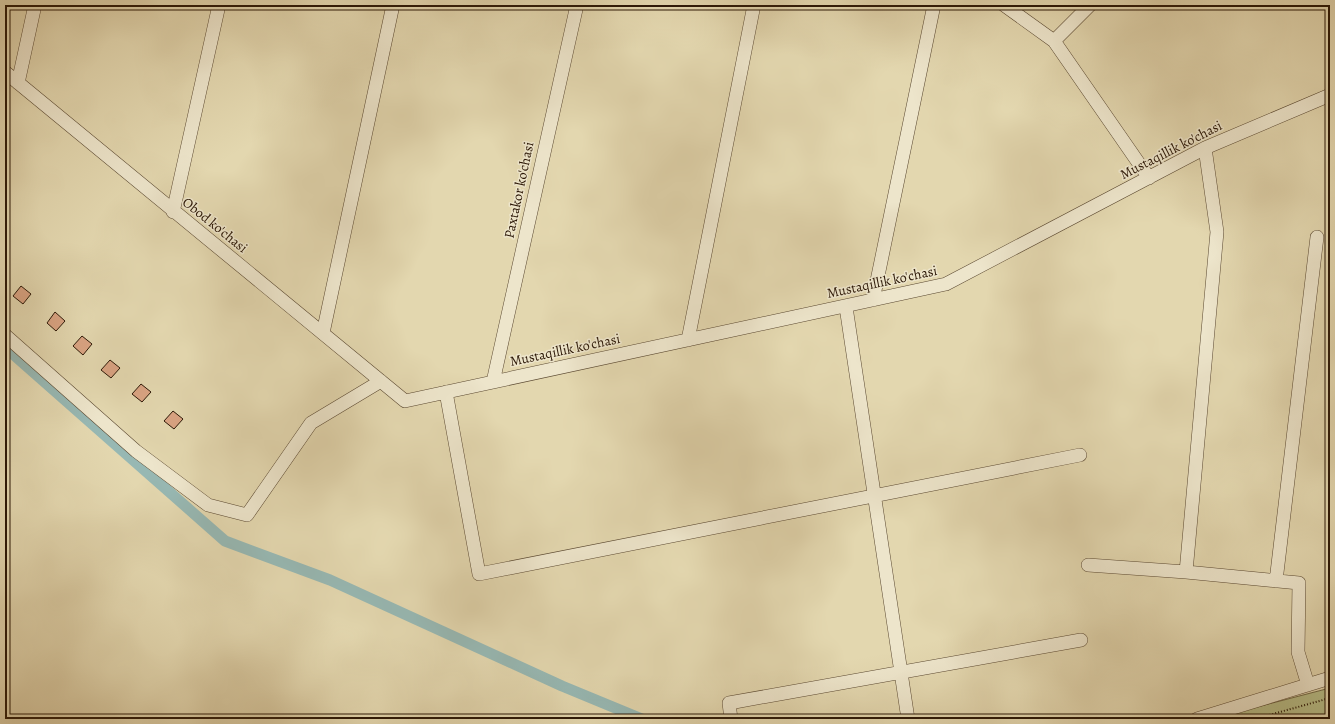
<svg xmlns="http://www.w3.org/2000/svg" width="1335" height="724" font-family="Alegreya,serif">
  <rect width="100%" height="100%" fill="#e3d7af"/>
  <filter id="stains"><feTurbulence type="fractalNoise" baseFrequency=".005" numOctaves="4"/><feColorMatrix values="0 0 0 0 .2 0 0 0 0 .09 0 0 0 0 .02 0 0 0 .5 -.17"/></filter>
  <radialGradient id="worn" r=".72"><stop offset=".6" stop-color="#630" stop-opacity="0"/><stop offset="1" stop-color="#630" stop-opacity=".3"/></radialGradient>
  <!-- green -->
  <path fill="#b7bd88" stroke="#726a48" d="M1330 688V719H1211Z"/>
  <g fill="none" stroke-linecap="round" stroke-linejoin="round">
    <!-- canal -->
    <path stroke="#97b8b3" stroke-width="11" d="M5 347 225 541 330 580 562 686 642 719"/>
  </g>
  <!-- building -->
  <path fill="#daa483" stroke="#2c1807" d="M21 286 31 294 23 304 13 296Z
    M55 312 65 321 56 331 47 323Z
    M82 336 92 344 83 355 73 346Z
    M110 360 120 368 111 378 101 370Z
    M141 384 151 392 142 402 132 394Z
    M173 411 183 419 174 429 164 421Z"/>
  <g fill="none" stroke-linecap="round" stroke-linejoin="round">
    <defs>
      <path id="minor" d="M1004 5 1054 41 1149 178
        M1054 41 1090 5
        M5 72 405 401 946 284 1205 148 1330 95
        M18 83 35 5
        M173 212 219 5
        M873 300 934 5
        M846 307 908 719
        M323 333 393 5
        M5 335 136 451 208 505 247 515 311 423 381 381
        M688 340 754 5
        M493 382 577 5
        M446 392 479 574 1080 455
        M1088 565 1186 572 1299 583 1298 652 1308 685
        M1186 572 1217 232 1205 148
        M1276 581 1317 237
        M731 719 729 703 1081 640
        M1197 719 1330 678"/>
    </defs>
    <!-- minor casing -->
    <use href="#minor" stroke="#5a4831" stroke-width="14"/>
    <!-- path -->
    <path stroke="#2c1807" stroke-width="2" stroke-dasharray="1 2" stroke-linecap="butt" d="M1255 719 1330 698"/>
    <!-- minor -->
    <use href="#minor" stroke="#ede5cb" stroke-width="13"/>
  </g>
  <g text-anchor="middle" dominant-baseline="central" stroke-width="3" stroke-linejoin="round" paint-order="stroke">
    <!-- street labels -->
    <g font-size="14" fill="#2c1807" stroke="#ede5cb">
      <text transform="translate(1171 150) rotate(-27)">Mustaqillik ko'chasi</text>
      <text transform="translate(519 190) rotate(-78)">Paxtakor ko'chasi</text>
      <text transform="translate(215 225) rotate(39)">Obod ko'chasi</text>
      <text transform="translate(882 282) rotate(-12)">Mustaqillik ko'chasi</text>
      <text transform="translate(565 350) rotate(-12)">Mustaqillik ko'chasi</text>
    </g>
  </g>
  <!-- margin -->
  <rect width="1335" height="724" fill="none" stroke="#e3d7af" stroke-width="20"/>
  <rect x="6" y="6" width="1323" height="712" fill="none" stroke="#2c1807" stroke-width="2"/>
  <rect x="10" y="10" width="1315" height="704" fill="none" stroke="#2c1807"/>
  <rect width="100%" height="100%" filter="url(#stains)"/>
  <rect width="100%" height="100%" fill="url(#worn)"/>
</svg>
